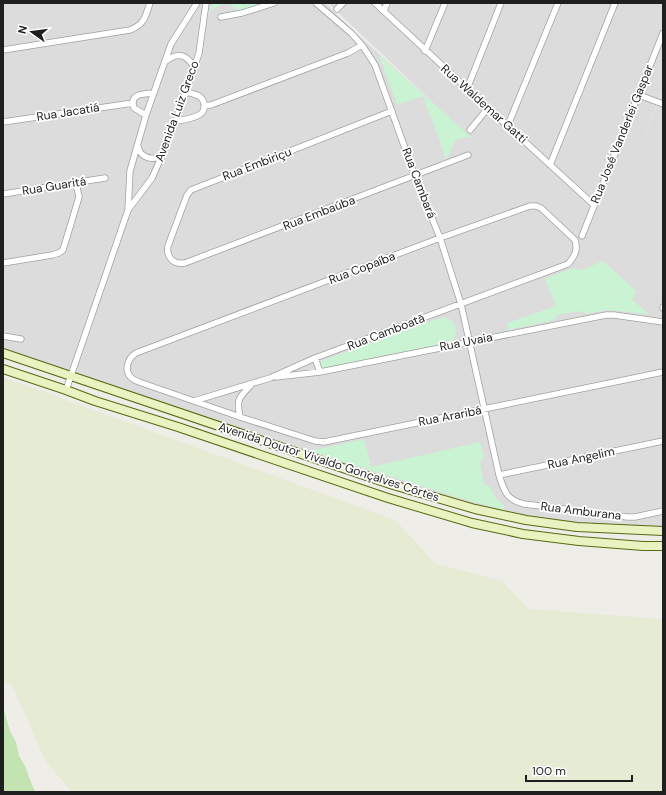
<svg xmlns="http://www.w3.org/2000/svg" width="666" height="795" font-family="'DM Sans',sans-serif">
  <rect width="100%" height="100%" fill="#efede7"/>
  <!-- residential -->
  <path fill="#dddcdc" d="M3 3H325L356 33 440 109 328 3H663V89L637 155 663 91V528H565L462 505 144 396 3 352Z"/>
  <!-- farmland -->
  <path fill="#e6ebd4" d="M3 377 395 520 436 564 502 581 529 609 663 619V792H72L46 762 12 685 3 680Z"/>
  <!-- grass -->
  <path fill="#c3e3b2" d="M3 707 10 731 16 742 19 756 25 766 29 777 35 792H3Z"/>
  <!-- park -->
  <path fill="#c9f3d3" d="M212 3H240L245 5 246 3H266C259 5 247 11 241 10 237 10 235 8 232 6 223 0 217 7 209 12Z
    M379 55 472 138C464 136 455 138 452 147 450 152 451 155 446 159L423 96 397 105Z
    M603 261 636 291 632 300 649 314 607 310 586 314 581 311 557 315 555 320 508 330 507 323 556 306 545 279 573 268 582 270Z
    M443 317C456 319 460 333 451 342L324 368 321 367 319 364 321 361Z
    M364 439 371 467 480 442 484 457 480 463 484 484 490 487 495 497 504 506V510L459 498 310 451Z"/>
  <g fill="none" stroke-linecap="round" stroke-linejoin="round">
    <defs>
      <path id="minor" d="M316 3 351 33 362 45 375 65 415 176 440 238 461 304 499 475C504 490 506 500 524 504L627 517H635L663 511
        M375 3 488 108 594 205
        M337 9 343 3
        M384 11 387 3
        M221 17 242 13 274 3
        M3 50 130 30C145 24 145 17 150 3
        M425 51 445 3
        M166 61C178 52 186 54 194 67
        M467 89 501 3
        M639 95 663 104
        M204 106 211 105 348 53 362 45
        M392 111 191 190 187 195 168 246C166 258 174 265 185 263L468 155
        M146 115 134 108C129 93 144 94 154 93
        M176 121C183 120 192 119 199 115 206 111 206 101 199 96 195 94 190 93 186 92
        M3 122 133 103
        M508 125 558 3
        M470 130 488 108
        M138 146C139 155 149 161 158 157 158 157 163 154 163 153
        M550 165 615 3
        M3 194 105 178
        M128 210 152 178 163 153 176 121 199 53 206 3
        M582 236 663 33
        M3 263 52 255 59 253 63 250 79 197 76 183
        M663 308V307
        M3 336 21 339
        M315 358 320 372
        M276 377 320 372 470 342 606 315H614L663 322
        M66 390 128 210 130 171 146 115 171 44 197 3
        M194 401 270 378 315 358 568 264C575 256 578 250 575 240L541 208 536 206H530L440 238 136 353C127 359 123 372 133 379 135 381 137 381 139 382L240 417 315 441 324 442 663 372
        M240 417C236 399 239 398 251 385
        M499 475 663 441"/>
      <path id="secondary" d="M3 353 393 485 475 509 526 520 577 527 663 531
        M3 369 66 390 95 401 178 427 388 498 472 523 523 534 579 541 643 546H663"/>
    </defs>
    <!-- minor casing -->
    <use href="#minor" stroke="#a0a0a0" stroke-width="7"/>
    <!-- secondary casing -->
    <use href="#secondary" stroke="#546b12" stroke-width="10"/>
    <!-- minor -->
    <use href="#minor" stroke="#fff" stroke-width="5.5"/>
    <!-- secondary -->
    <use href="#secondary" stroke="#e9f2c1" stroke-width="8"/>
  </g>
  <g text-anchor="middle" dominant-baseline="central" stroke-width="3.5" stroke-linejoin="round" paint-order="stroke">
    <!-- street labels -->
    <g font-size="12" fill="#1f1f1f" stroke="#fff">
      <text transform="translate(484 104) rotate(42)">Rua Waldemar Gatti</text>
      <text transform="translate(177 111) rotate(-70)">Avenida Luiz Greco</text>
      <text transform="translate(68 112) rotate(-9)">Rua Jacatiá</text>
      <text transform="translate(622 134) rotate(-68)">Rua José Vanderlei Gaspar</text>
      <text transform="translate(257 164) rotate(-21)">Rua Embiriçu</text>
      <text transform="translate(419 183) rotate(69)">Rua Cambará</text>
      <text transform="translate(54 186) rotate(-9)">Rua Guaritá</text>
      <text transform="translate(319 213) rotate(-21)">Rua Embaúba</text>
      <text transform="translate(362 268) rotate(-21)">Rua Copaíba</text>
      <text transform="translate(386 332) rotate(-21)">Rua Camboatã</text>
      <text transform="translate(466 342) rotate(-11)">Rua Uvaia</text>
      <text transform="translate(450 416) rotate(-11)">Rua Araribá</text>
      <text transform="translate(581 458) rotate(-12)">Rua Angelim</text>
      <text transform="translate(329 462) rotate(18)">Avenida Doutor Vivaldo Gonçalves Côrtes</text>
      <text transform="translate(581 511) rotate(7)">Rua Amburana</text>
    </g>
  </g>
  <!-- border -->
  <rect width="666" height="795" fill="none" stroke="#1f1f1f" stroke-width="8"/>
  <!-- north arrow -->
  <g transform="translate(32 32) rotate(284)" stroke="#ffffff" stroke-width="3" paint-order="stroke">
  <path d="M0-3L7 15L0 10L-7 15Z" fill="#1f1f1f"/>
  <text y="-6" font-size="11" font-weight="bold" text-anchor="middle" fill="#1f1f1f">N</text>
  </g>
  <!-- scale -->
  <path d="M526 775v6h106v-6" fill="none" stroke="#1f1f1f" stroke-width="2"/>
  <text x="532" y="775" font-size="12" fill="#1f1f1f" stroke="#ffffff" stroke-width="3" paint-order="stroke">100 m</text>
</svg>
